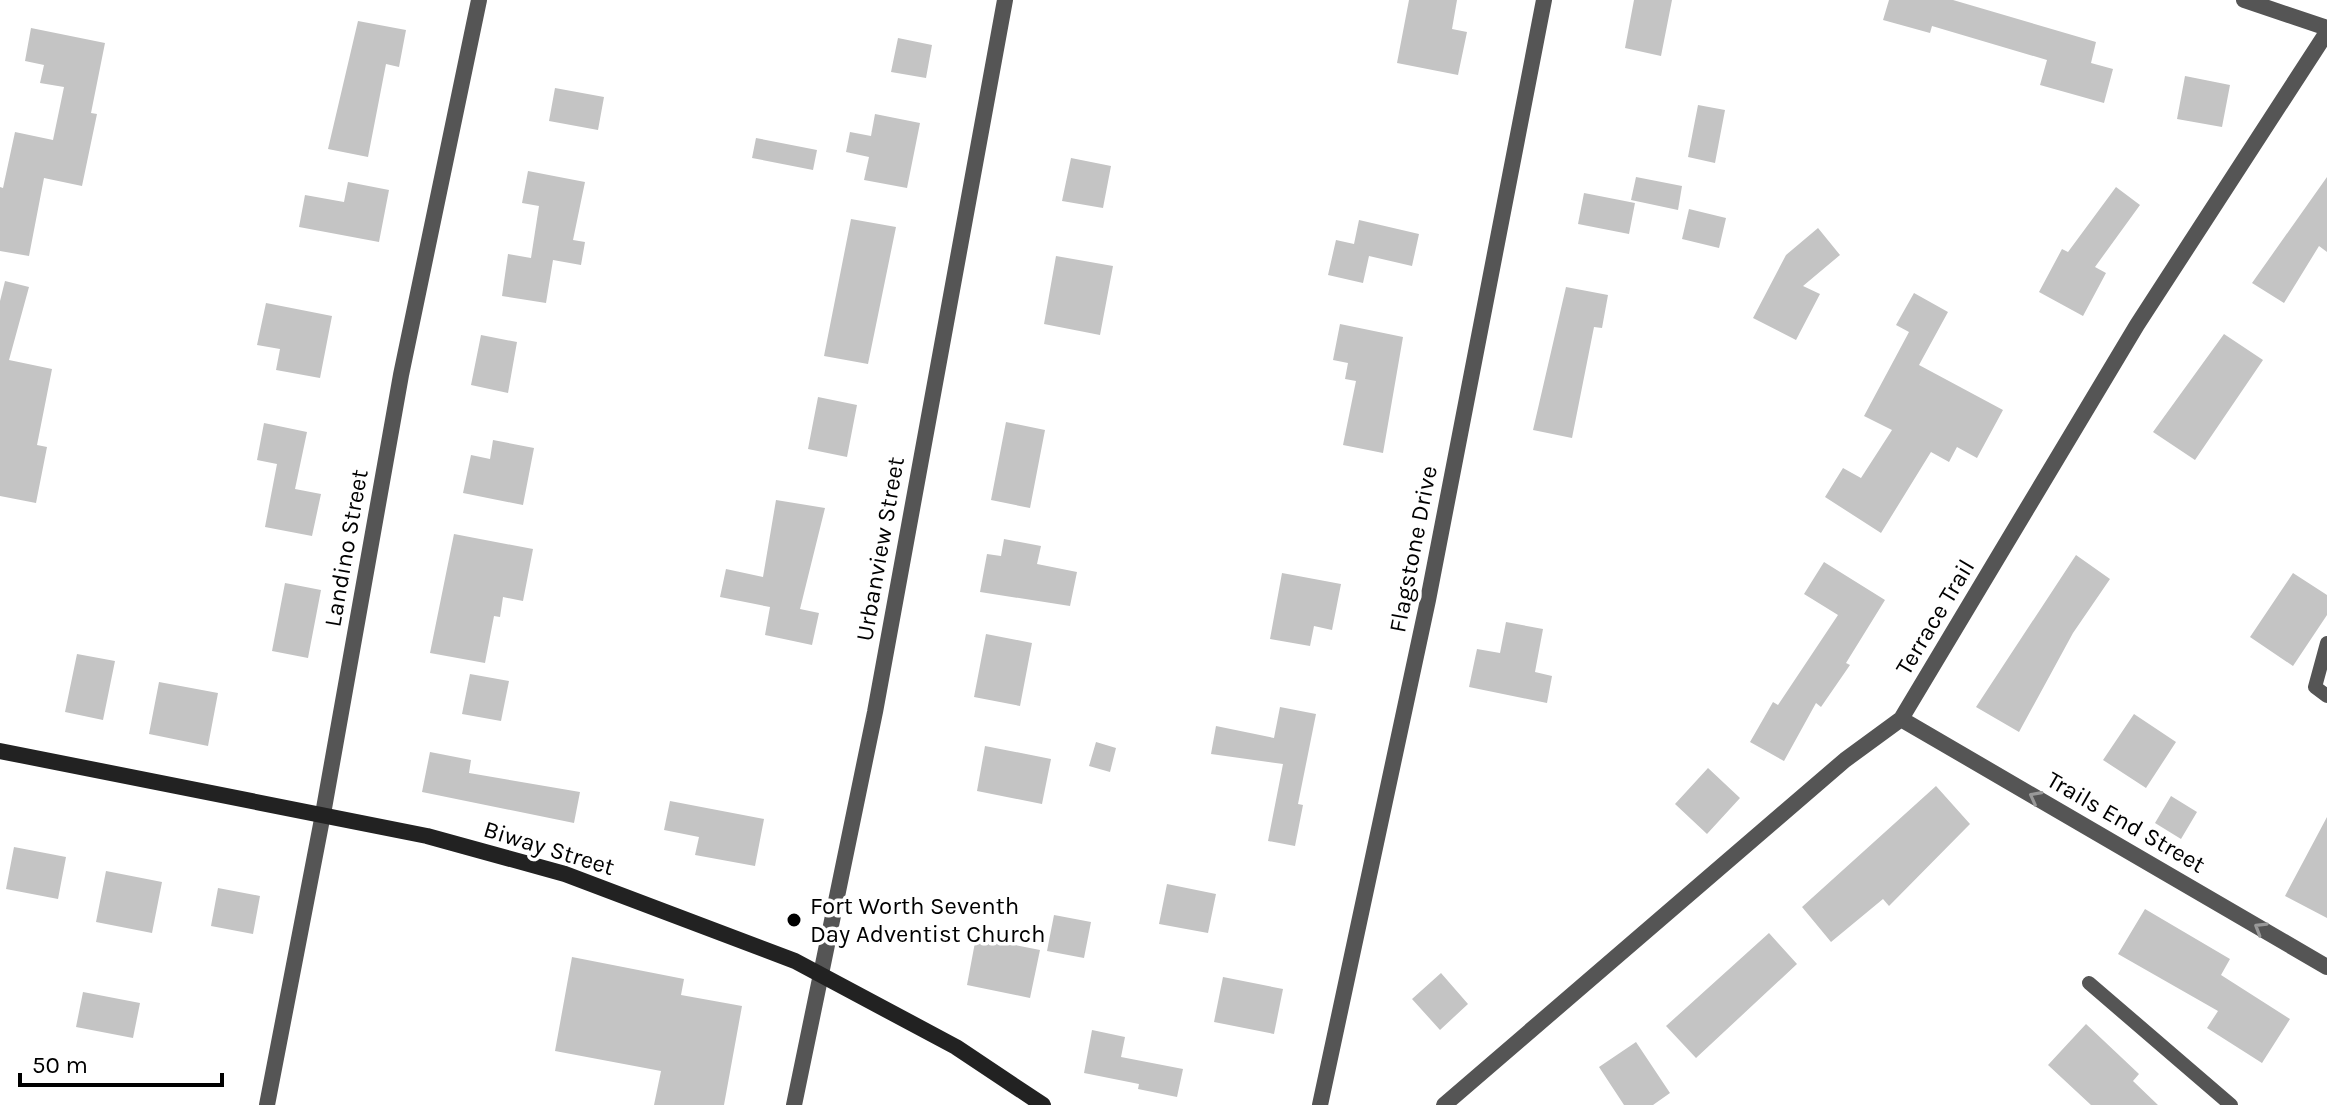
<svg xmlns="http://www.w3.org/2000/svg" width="2327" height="1105" font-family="Karla,sans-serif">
  <rect width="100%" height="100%" fill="#fff"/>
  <!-- building -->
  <path fill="#c4c4c4" d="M1409 0H1457L1452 29 1467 32 1458 75 1397 63Z
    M1634 0H1672L1661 56 1625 48Z
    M1889 0H1953L2096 42 2091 63 2113 69 2104 103 2040 85 2047 60 1932 26 1930 33 1883 20Z
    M358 21 406 30 399 67 386 64 368 157 328 149Z
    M31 28 105 43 91 113 97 114 82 186 44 178 29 256 0 251V187L3 188 15 132 53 140 64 87 40 83 44 65 25 61Z
    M898 38 932 45 926 78 891 72Z
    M2185 76 2230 85 2222 127 2177 119Z
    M555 88 604 97 598 130 549 121Z
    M1698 105 1725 110 1715 163 1688 157Z
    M875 114 920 123 907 188 864 180 869 157 846 152 850 132 871 136Z
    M756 138 817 150 813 170 752 158Z
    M1071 158 1111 166 1103 208 1062 201Z
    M528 171 585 182 573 240 585 242 581 265 553 260 546 303 502 296 508 254 531 258 539 206 522 203Z
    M1636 177 1682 186 1678 210 1631 200Z
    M2327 177V252L2319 246 2284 303 2252 283Z
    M348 182 389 190 379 242 299 227 305 195 344 202Z
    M2116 187 2140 205 2095 267 2106 273 2083 316 2039 292 2062 249 2068 252Z
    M1584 193 1635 203 1629 234 1578 224Z
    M1689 209 1726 218 1719 248 1682 239Z
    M851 219 896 227 868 364 824 356Z
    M1359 220 1419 234 1412 266 1369 256 1363 283 1328 275 1336 240 1354 244Z
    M1818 228 1840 255 1803 286 1820 294 1796 340 1753 318 1786 255Z
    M1056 256 1113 266 1100 335 1044 324Z
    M5 281 29 287 9 360 52 369 37 445 47 447 36 503 0 496V301Z
    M1566 287 1608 295 1602 328 1594 327 1572 438 1533 430Z
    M1914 293 1948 312 1919 365 2003 410 1977 458 1957 447 1949 462 1931 452 1881 533 1825 497 1843 468 1861 478 1892 430 1864 416 1909 332 1896 325Z
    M266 303 332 316 320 378 276 370 280 349 257 345Z
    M1340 324 1403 337 1383 453 1343 445 1356 381 1345 379 1348 363 1333 360Z
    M2224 334 2263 360 2195 460 2153 432Z
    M481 335 517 342 508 393 471 385Z
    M818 397 857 405 847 457 808 449Z
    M1006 422 1045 430 1030 508 991 500Z
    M264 423 307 432 295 489 321 494 312 536 265 527 277 464 257 460Z
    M493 440 534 448 523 505 463 493 471 455 490 459Z
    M776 500 825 508 800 609 819 613 812 645 765 635 770 607 720 597 726 569 763 577Z
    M454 534 533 549 523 601 503 597 500 617 494 616 485 663 430 653Z
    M1004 539 1041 546 1037 564 1077 572 1070 606 980 592 987 554 1001 556Z
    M2076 555 2110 579 2073 633 2019 732 1976 707Z
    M1824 562 1885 600 1846 663 1850 665 1821 707 1816 703 1784 761 1750 742 1773 702 1778 705 1838 615 1804 594Z
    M1282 573 1341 584 1332 630 1314 626 1310 646 1270 639Z
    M2293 573 2327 595V615L2293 666 2250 637Z
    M285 583 321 590 308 658 272 651Z
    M1506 622 1543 629 1535 672 1552 676 1547 703 1469 687 1477 649 1500 653Z
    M986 634 1032 643 1020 706 974 697Z
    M77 654 115 661 103 720 65 712Z
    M470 674 509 681 501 721 462 714Z
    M159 682 218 693 208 746 149 734Z
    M1280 707 1316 714 1298 804 1303 805 1295 846 1268 841 1283 764 1211 754 1216 726 1274 738Z
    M2134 714 2176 742 2146 788 2103 760Z
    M1096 742 1116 748 1110 772 1089 766Z
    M985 746 1051 759 1042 804 977 791Z
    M430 752 471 760 469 773 580 792 574 823 422 792Z
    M1708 768 1740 798 1707 834 1675 804Z
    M1936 786 1970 824 1889 906 1883 899 1831 942 1802 907Z
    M2171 796 2197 812 2181 839 2155 823Z
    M670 801 764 819 755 866 695 855 699 837 664 830Z
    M2327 817V918L2285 896Z
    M14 847 66 857 58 899 6 889Z
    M106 871 162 882 152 933 96 922Z
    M1167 884 1216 894 1208 933 1159 924Z
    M218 888 260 896 253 934 211 926Z
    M2145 909 2230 959 2221 975 2290 1019 2262 1063 2207 1028 2218 1011 2118 954Z
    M1054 915 1091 922 1084 958 1047 951Z
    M1769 933 1797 964 1696 1058 1666 1026Z
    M976 937 1040 950 1030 998 967 985Z
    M572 957 684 979 681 995 742 1006 724 1105H654L661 1071 555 1051Z
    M1441 973 1468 1004 1440 1030 1412 999Z
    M1223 977 1283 989 1274 1034 1214 1022Z
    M83 992 140 1003 133 1038 76 1027Z
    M2086 1024 2139 1074 2133 1081 2158 1105H2091L2048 1065Z
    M1092 1030 1125 1037 1121 1057 1183 1069 1177 1097 1138 1089 1139 1084 1084 1073Z
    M1636 1042 1670 1093 1653 1105H1624L1599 1067Z"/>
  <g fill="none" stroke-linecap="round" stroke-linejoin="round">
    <!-- lane -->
    <path stroke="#555" stroke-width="14" d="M2327 643 2315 687 2327 696
      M2089 983 2231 1105"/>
    <!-- street -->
    <path stroke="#555" stroke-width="16" d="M2244 0 2327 28
      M1901 719 2327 967
      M267 1105 323 814 401 375 479 0
      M794 1105 875 712 1005 0
      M1320 1105 1428 600 1544 0
      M1444 1105 1845 760 1901 719 2137 325 2327 32"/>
    <!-- secondary -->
    <path stroke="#222" stroke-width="16" d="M0 751 427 836 565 874 795 961 956 1047 1043 1105"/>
  </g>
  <!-- one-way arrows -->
  <defs><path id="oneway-chevron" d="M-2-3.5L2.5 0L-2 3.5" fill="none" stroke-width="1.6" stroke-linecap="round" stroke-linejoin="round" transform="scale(2)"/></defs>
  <g stroke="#999">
    <use href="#oneway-chevron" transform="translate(2035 797) rotate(-152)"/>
    <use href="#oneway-chevron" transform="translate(2260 928) rotate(-149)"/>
  </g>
  <!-- markers -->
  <circle fill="#000" stroke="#fff" stroke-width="3" cx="794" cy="920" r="8"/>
  <g text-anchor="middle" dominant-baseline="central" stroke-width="7" stroke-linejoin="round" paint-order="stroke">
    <!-- street labels -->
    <g font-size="24" fill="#000" stroke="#fff">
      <text transform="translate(346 548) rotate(-80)">Landino Street</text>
      <text transform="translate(880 549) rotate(-80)">Urbanview Street</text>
      <text transform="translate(1413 549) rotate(-79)">Flagstone Drive</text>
      <text transform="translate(1935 617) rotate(-59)">Terrace Trail</text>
      <text transform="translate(2126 822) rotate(30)">Trails End Street</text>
      <text transform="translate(549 848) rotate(17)">Biway Street</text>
    </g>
    <!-- poi labels -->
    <g font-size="24" fill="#000" stroke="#fff" text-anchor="start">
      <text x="810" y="906">Fort Worth Seventh<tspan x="810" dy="28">Day Adventist Church</tspan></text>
    </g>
  </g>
  <!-- scale -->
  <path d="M20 1073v12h202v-12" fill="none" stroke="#000000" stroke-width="4"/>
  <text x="32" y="1073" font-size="24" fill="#000000" stroke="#ffffff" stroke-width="6" paint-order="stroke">50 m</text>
</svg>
